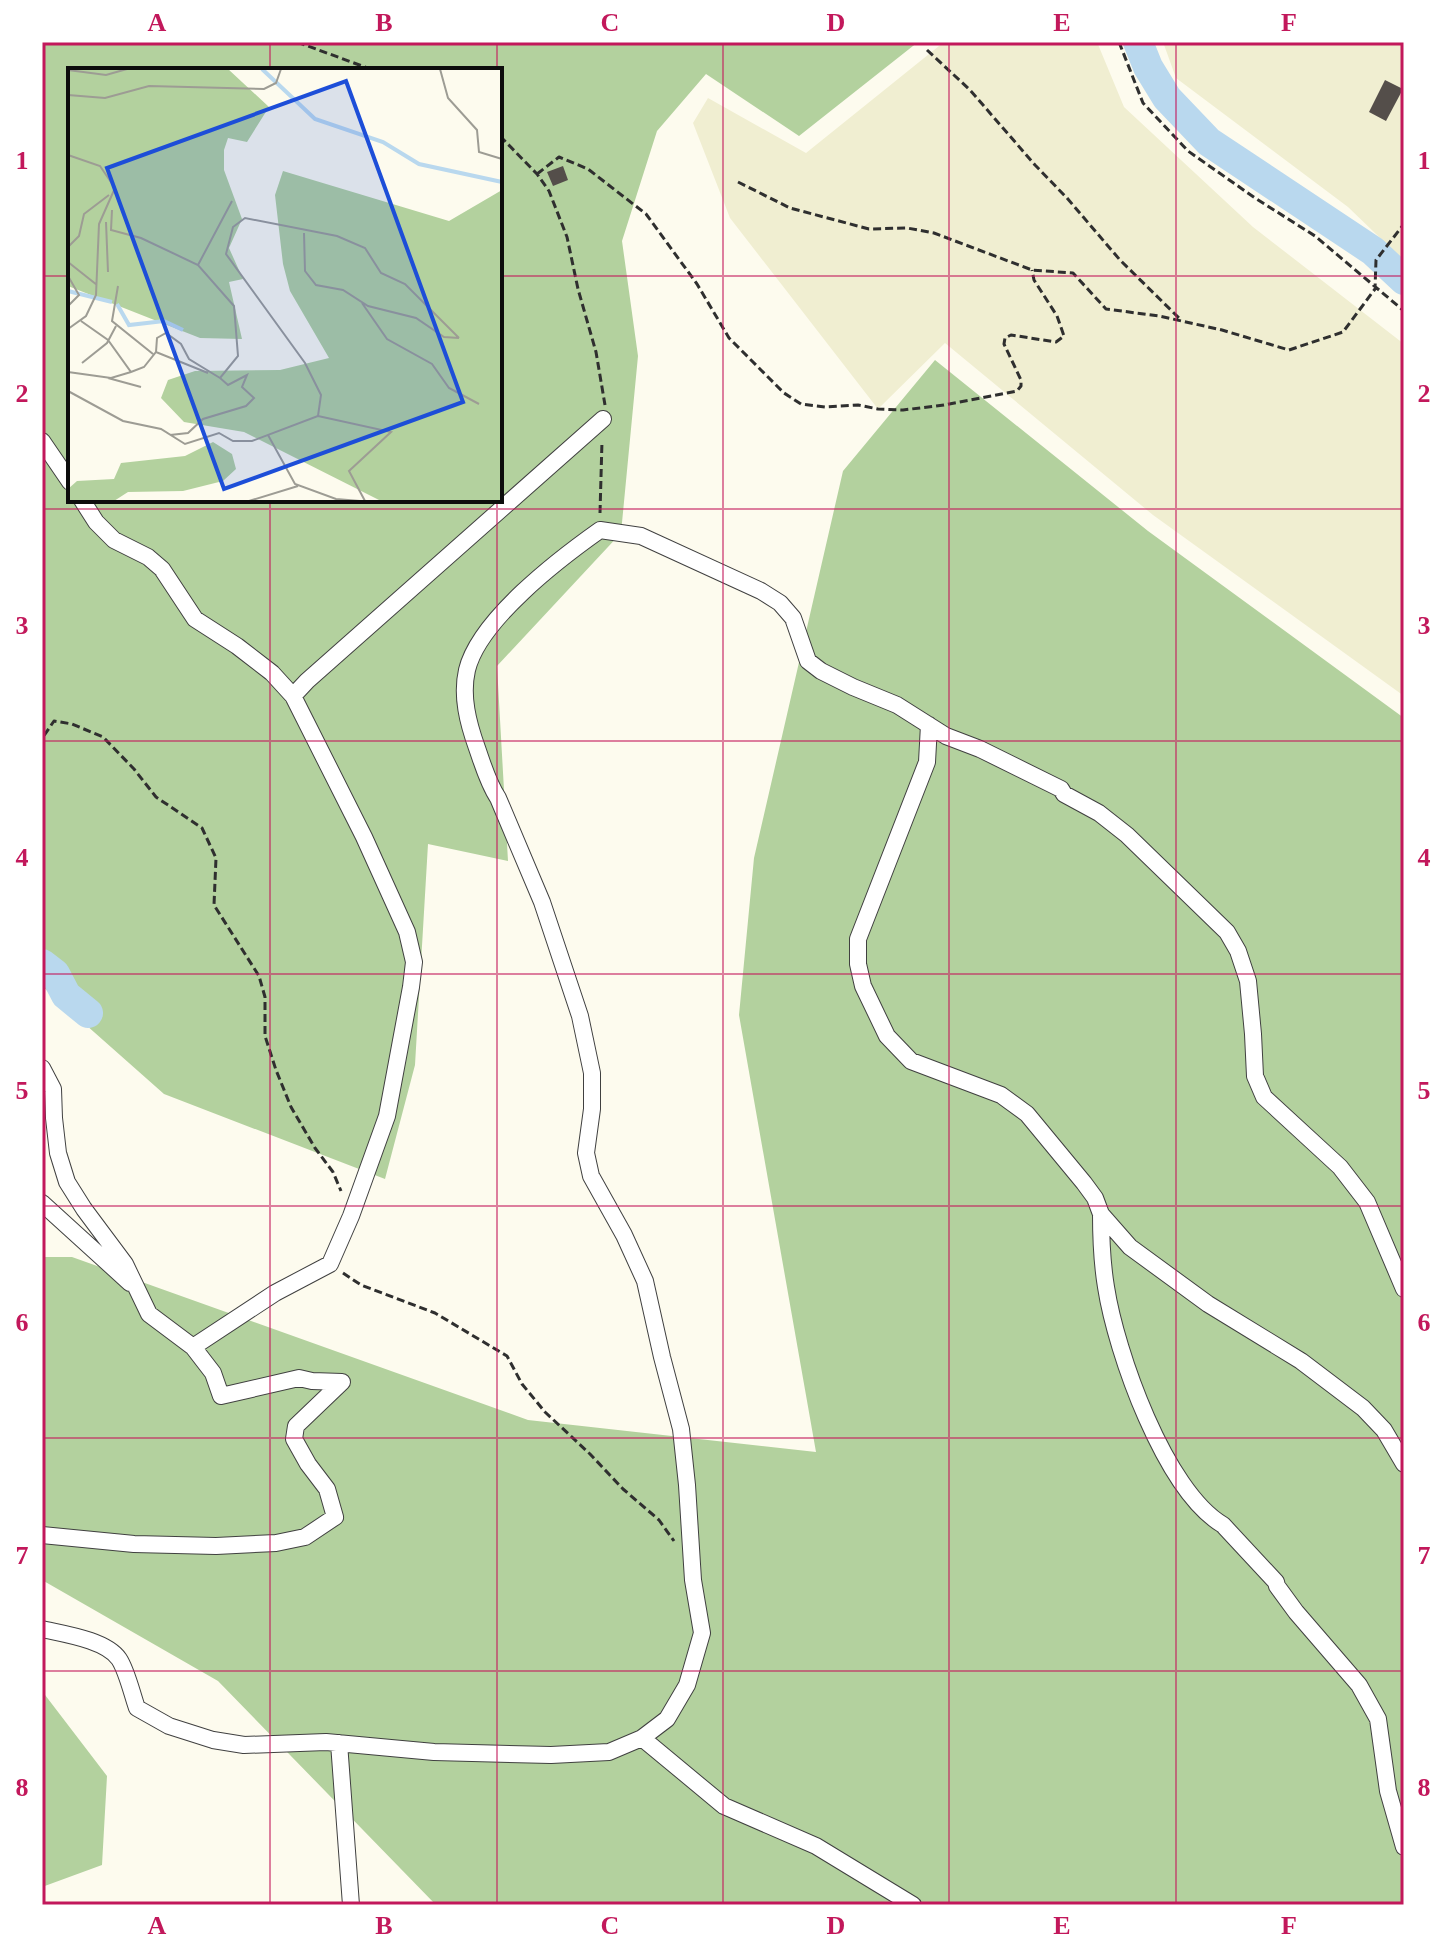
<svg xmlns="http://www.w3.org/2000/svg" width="1446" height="1947" font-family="Georgia,serif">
  <rect width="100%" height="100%" fill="#fdfbee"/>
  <!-- farmland -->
  <path fill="#f0eed1" d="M944 42H1097L1124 107 1253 227 1404 344V696L1153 515 945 343 878 409 730 218 693 123 708 98 806 153Z
    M1163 42H1404V261L1348 207 1176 78Z"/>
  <!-- forest -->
  <path fill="#b3d19e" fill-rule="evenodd" d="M42 42H918L799 136 706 74 657 131 622 241 638 356 621 533 497 666 508 861 428 844 415 1065 385 1179 164 1094 42 986ZM70 70H500V500H70Z
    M935 360 1148 531 1404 718V1905H436L218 1681 42 1580V1257H72L528 1420 816 1452 739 1015 754 858 843 471Z
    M42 1691 107 1776 102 1865 42 1887Z"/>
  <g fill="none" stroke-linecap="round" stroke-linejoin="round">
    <!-- river -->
    <path stroke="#b9d8ee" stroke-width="30" d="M1138 42 1148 67 1167 98 1209 142 1373 251 1404 280
      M42 964 55 974 66 995 88 1013"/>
  </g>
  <!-- building -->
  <path fill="#544e4a" d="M1385 80 1403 89 1386 121 1369 112Z
    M563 166 568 180 553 186 547 172Z"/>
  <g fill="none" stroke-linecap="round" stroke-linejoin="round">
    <defs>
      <path id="street" d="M42 441 70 482
        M293 696 307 681 603 419
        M929 725 927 762 858 939V964L863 986 887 1036 911 1061 1001 1095 1027 1114 1084 1183 1095 1198 1101 1214 1130 1247 1208 1304 1301 1361 1363 1408 1384 1430 1404 1464
        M42 1068 53 1089 54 1118 58 1153 67 1182 84 1209 125 1264 149 1314 193 1347
        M42 1203 130 1283
        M1101 1214C1101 1238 1102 1263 1106 1287 1116 1352 1165 1491 1223 1525L1276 1582 1277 1586 1296 1612 1359 1685 1378 1719 1388 1791 1404 1847
        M42 1535 134 1544 216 1546 276 1543 305 1537 335 1517 327 1489 308 1464 294 1439 296 1426 342 1382 312 1381 299 1378 221 1396 213 1373 193 1347 275 1293 330 1264 351 1216 387 1116 411 987 414 962 407 932 364 837 293 696 272 673 237 646 195 619 162 569 148 557 114 540 96 522 82 500
        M42 1629C64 1634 106 1640 119 1659 127 1671 132 1694 137 1708L169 1726 213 1740 244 1745 326 1742 434 1752 551 1755 609 1752 642 1738 667 1719 687 1685 702 1633 693 1580 687 1485 681 1429 662 1357 645 1281 624 1235 591 1176 586 1153 592 1109V1073L580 1016 542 902 498 798C488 783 483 765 477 748 468 723 461 696 467 670 479 620 559 559 600 530L641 536 761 591 780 603 793 618 808 661 821 671 853 687 897 705 946 736 980 749 1061 789 1064 794 1099 813 1127 835 1227 932 1238 951 1248 981 1253 1034 1255 1076 1264 1097 1340 1167 1367 1202 1404 1289
        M642 1738 724 1806 816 1846 913 1905
        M339 1743 351 1905"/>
    </defs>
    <!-- street casing -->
    <use href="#street" stroke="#404040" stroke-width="18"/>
    <!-- path -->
    <path stroke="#2f2f2f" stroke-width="3" stroke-dasharray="8 4" stroke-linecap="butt" d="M297 42 373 70
      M1119 42 1143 103 1188 151 1255 198 1315 236 1404 311
      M927 50 970 90 1035 165 1067 198 1120 260 1180 319
      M500 136 537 174 549 191 567 237 578 289 596 352 605 405
      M537 174 559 157 588 169 646 214 697 284 729 338 784 393 801 404 825 407 858 405 878 409 903 410 944 405 1017 391 1021 386V380L1004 344 1005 338 1011 335 1056 342 1064 336 1057 316 1034 280 1032 270
      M738 182 790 208 869 229 907 228 934 233 1032 270 1073 273 1106 309 1159 316 1222 330 1289 350 1343 332 1375 289 1376 260 1404 224
      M600 513 602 441
      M42 747 43 737 54 721 72 724 103 737 134 769 156 797 202 828 216 858 214 905 259 976 265 997V1036L276 1070 291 1107 315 1148 333 1172 341 1191
      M343 1273 361 1285 435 1313 507 1356 522 1384 545 1412 590 1454 623 1489 659 1520 674 1541"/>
    <!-- street -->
    <use href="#street" stroke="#fff" stroke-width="16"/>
  </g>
  <!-- grid -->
  <path fill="none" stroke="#c2185b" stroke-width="2" stroke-opacity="0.55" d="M270 42V70M497 42V70M723 42V1905M949 42V1905M1176 42V1905M42 276H70M500 276H1404M270 500V1905M497 500V1905M42 509H1404M42 741H1404M42 974H1404M42 1206H1404M42 1438H1404M42 1671H1404"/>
  <!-- overview -->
  <g transform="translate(68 68)">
    <rect width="434" height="434" fill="#fdfbee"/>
    <path d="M0 1H160L201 39 179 74 160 70 156 82V102L174 151 161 180 175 211 161 214 174 271 132 270 0 218ZM215 103 381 153 434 122V433H313L176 364 116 354 93 330 100 312 127 303 212 302 261 290 222 223 215 196 207 127ZM145 374 164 386 168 401 155 413 115 423 60 424 46 433H0V421L9 413 46 411 53 395 117 388Z" fill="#b3d19e"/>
    <path fill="none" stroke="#b9d8ee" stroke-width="4" d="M194 1 247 51 315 74 351 96 434 114M0 223 44 234M49 236 61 257 96 253 115 262"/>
    <path fill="none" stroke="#9d9c94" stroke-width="2" d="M372 1 380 30 409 62 411 84 434 91M0 2 38 7 59 1M0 27 37 30 81 18 196 21 208 15 213 1M0 87 32 98 47 120 31 156 28 227 18 248 0 261M44 142 43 162 73 170 130 197 166 238 170 288 152 310 160 317 179 307 174 319 186 330 178 338 135 351 120 365 102 367M38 154 40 204M236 165 237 203 248 217 275 222 300 238 348 250 376 269 391 270M0 179 11 168 16 146 41 127M0 194 29 217M130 197 164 133M0 208 11 227 0 238M50 218 44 253 85 286M294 235 319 271 364 296 381 320 411 336M13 253 40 272 63 304 76 299 88 284 140 305M88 284 89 270 98 265 113 276 121 291 152 310M14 295 39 275 48 258M0 304 43 310 63 304M40 310 73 319M0 323 55 353 93 361 117 376 151 365 165 373H184L250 348 253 327 237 295 158 186 165 159 177 150 269 168 297 180 313 205 337 216 391 270M250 348 323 364 281 403 297 433M200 367 227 416 268 431 292 433M181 433 230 418"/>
    <path fill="#1d4ed8" fill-opacity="0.15" stroke="#1d4ed8" stroke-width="4" d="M278 13 395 334 156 421 39 100Z"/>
    <rect width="434" height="434" fill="none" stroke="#0d0d0d" stroke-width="4"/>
  </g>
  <!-- border -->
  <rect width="1446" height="1947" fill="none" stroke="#ffffff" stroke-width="88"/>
  <rect x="44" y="44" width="1358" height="1859" fill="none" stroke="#c2185b" stroke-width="3"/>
  <g font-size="26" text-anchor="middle" font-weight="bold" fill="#c2185b">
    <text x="157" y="31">A</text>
    <text x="384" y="31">B</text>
    <text x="610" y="31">C</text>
    <text x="836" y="31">D</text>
    <text x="1062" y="31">E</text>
    <text x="1289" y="31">F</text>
    <text x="22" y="169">1</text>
    <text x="1424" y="169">1</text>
    <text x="22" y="402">2</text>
    <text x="1424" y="402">2</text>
    <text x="22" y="634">3</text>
    <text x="1424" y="634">3</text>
    <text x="22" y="866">4</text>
    <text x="1424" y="866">4</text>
    <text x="22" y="1099">5</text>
    <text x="1424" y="1099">5</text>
    <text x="22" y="1331">6</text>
    <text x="1424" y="1331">6</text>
    <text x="22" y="1564">7</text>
    <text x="1424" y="1564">7</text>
    <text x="22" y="1796">8</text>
    <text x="1424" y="1796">8</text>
    <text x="157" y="1934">A</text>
    <text x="384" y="1934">B</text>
    <text x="610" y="1934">C</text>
    <text x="836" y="1934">D</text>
    <text x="1062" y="1934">E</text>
    <text x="1289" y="1934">F</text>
  </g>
</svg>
